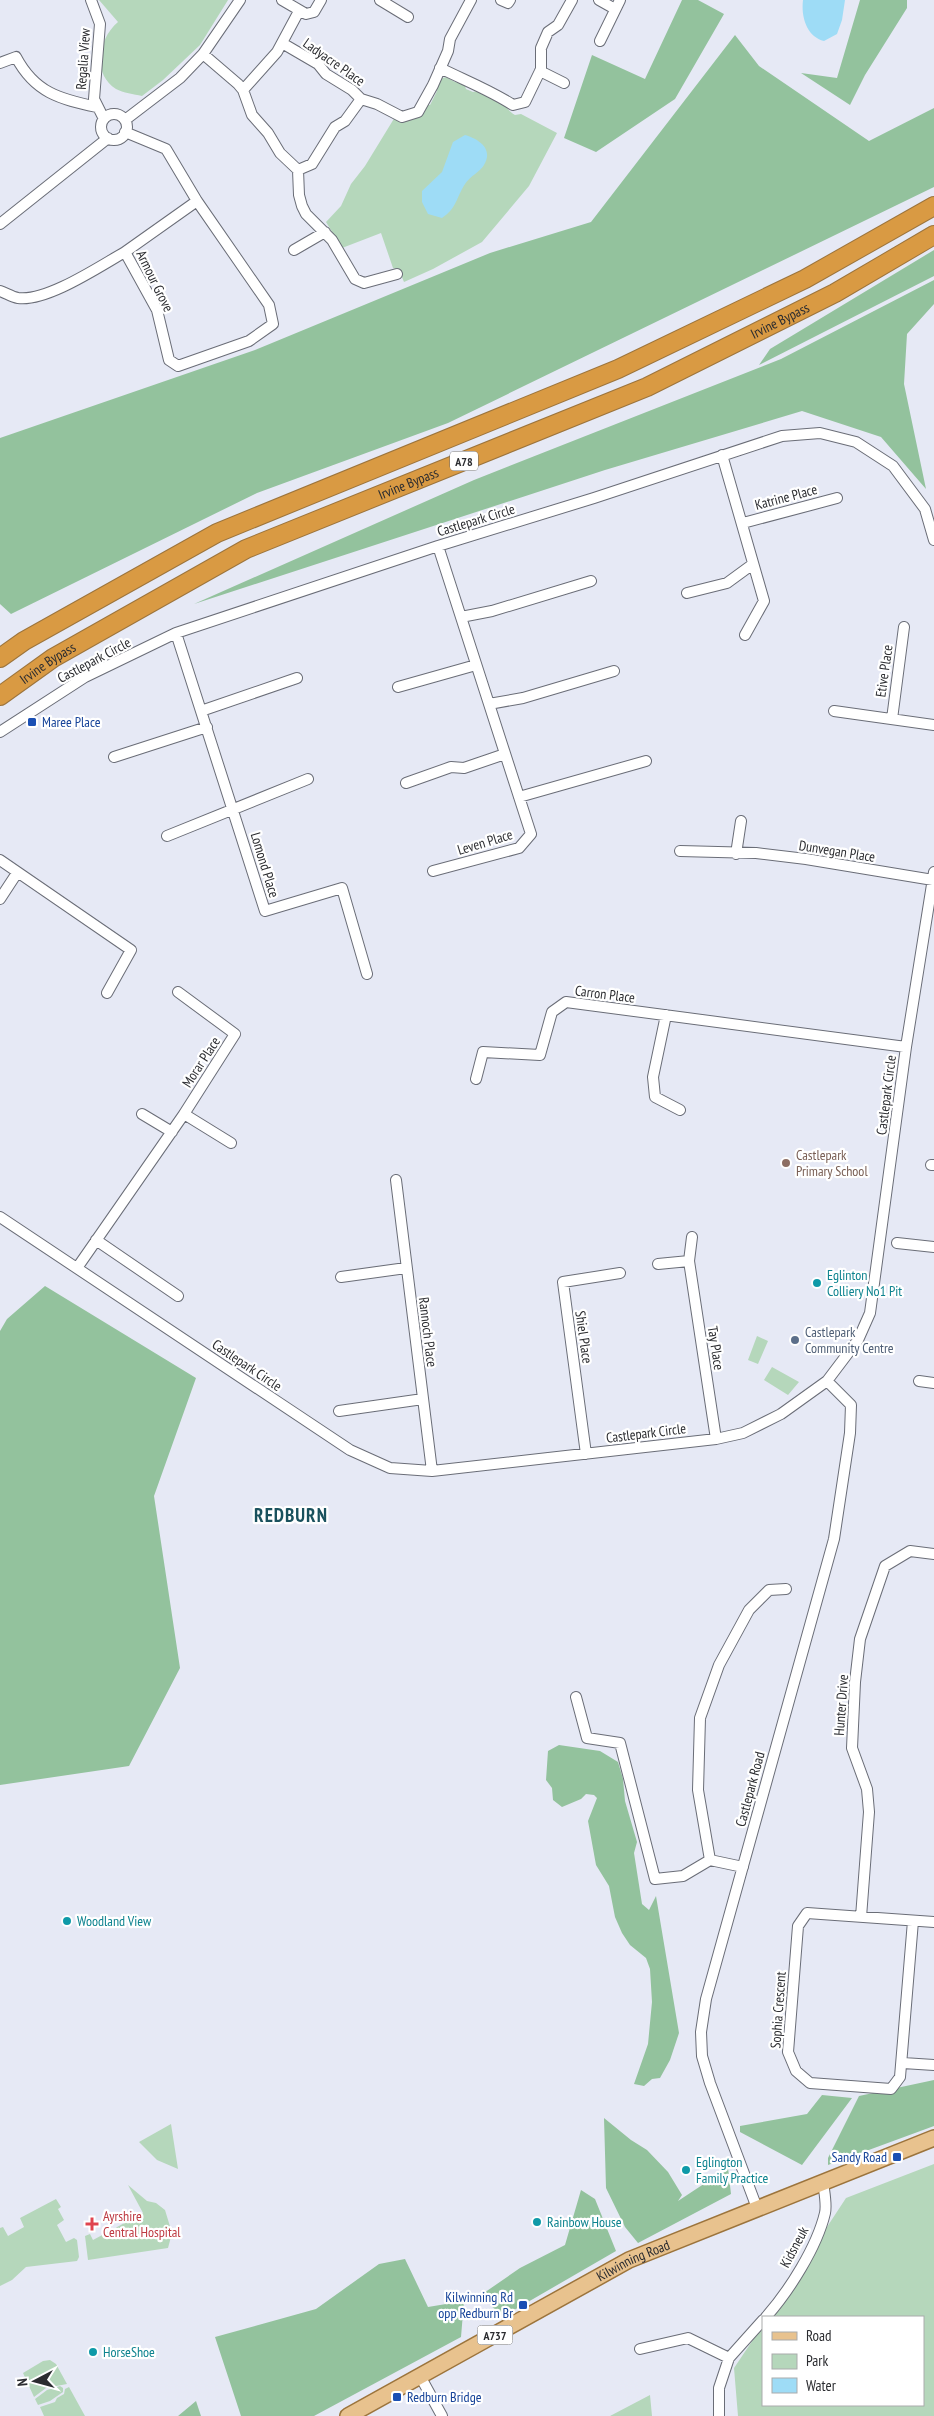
<svg xmlns="http://www.w3.org/2000/svg" width="934" height="2416" font-family="'PT Sans Narrow',sans-serif">
  <rect width="100%" height="100%" fill="#e6e9f5"/>
  <!-- green -->
  <path fill="#b5d7bb" d="M99 0H228L200 45 163 80 142 96C134 94 123 93 116 89 91 73 99 38 118 22Z
    M446 77 455 82 464 83 466 89 473 92C480 90 495 95 500 100 506 105 508 111 515 115L521 114 557 133 529 186 482 242 433 269 404 282 399 270 393 268 381 233 342 248 326 222 341 206 351 184 365 166 395 117 404 120 418 117 425 105H430L437 91 436 86 439 79Z
    M757 1336 768 1341 758 1364 748 1360Z
    M772 1367 799 1382 788 1395 764 1380Z
    M171 2124 178 2169 157 2160 139 2142Z
    M934 2164V2416H738L734 2368 763 2325V2405H923V2317H768L846 2198Z
    M128 2185 147 2201 156 2203 165 2210 172 2233 168 2248 88 2260 85 2236 90 2234 93 2240 143 2213Z
    M56 2199 61 2207 58 2209 64 2220 57 2225 66 2242 74 2238 77 2240 79 2257 77 2261 26 2267 12 2280 0 2286V2228L3 2227 8 2236 24 2227 20 2218Z
    M50 2360 56 2364 67 2384 46 2388 34 2397 23 2373 43 2361Z
    M60 2386 63 2388V2392L50 2401 38 2405 35 2399 47 2390Z
    M69 2387 85 2416H44L40 2407 55 2402 57 2398 64 2394 65 2389Z
    M650 2395 652 2416H610Z"/>
  <!-- forest -->
  <path fill="#93c29d" d="M682 0H698L724 14 675 99 596 152 564 138 592 55 645 79Z
    M860 0H907V8L865 75 850 105 801 73 837 78Z
    M735 35 759 66 869 141 934 108V187L448 423 257 493 11 614 0 604V438L255 350 490 253 591 222Z
    M934 250V276L759 365 770 349Z
    M934 280V304L907 334 904 384 926 489 881 437 802 411 605 470 194 604 474 480 781 359Z
    M45 1286 196 1378 154 1496 180 1668 129 1766 0 1785V1331L7 1319Z
    M559 1745 600 1751 618 1762 623 1779 625 1801 637 1842 634 1853 642 1904 649 1910 656 1896 679 2033 670 2060 660 2078 652 2079 644 2086 634 2084 648 2044 652 2002 650 1969 646 1958 630 1945 622 1933 615 1917 609 1886 596 1865 588 1821 597 1798 594 1795 586 1794 581 1799 562 1807 553 1800 552 1788 546 1780 548 1751Z
    M934 2080V2126L828 2165V2158L859 2096Z
    M822 2095 852 2098 802 2165 740 2132V2126L807 2114Z
    M604 2118 631 2140 647 2150 668 2172 682 2195 678 2201 728 2168 731 2194 638 2243 625 2227 606 2188Z
    M581 2190 595 2199 616 2251 502 2317 481 2295 520 2268 565 2245Z
    M405 2259 428 2307 464 2301 461 2337 314 2416H241L215 2337 316 2309 379 2264Z
    M196 2401 201 2416H178Z"/>
  <!-- water -->
  <path fill="#9edcf6" d="M803 0H845L842 20 837 34 824 41C806 36 801 16 803 0Z
    M465 135C478 139 494 148 484 165 480 172 470 176 465 184 456 198 457 208 442 218L428 214 422 202V191L442 172 453 142Z"/>
  <g fill="none" stroke-linecap="round" stroke-linejoin="round">
    <defs>
      <path id="street" d="M91 0 100 24 94 99 104 119
        M282 0 306 14 314 12 321 0
        M380 0 408 17
        M501 0 508 3 510 0
        M599 0 615 9
        M600 41 620 0
        M282 43 318 64 326 74 352 90 361 99 377 104 402 117 418 112 433 85 448 51 450 39 471 0
        M203 54 238 84 243 90 252 115 268 133 280 153 298 170 299 195 302 206 306 214 332 240 355 279 364 283 397 274
        M0 63 16 57C35 93 60 99 97 107
        M440 68C464 80 490 90 513 105L525 102 541 69V48L548 32 558 25 572 0
        M540 71 564 83
        M243 90 277 52 299 11
        M101 127a13 13 0 1 1 26 0a13 13 0 1 1-26 0Z
        M125 120 180 78 203 54 240 0
        M125 132 166 149 197 201 269 305 273 324 249 341 178 366 169 360 157 310 125 252 197 201
        M298 170 312 164 335 127 345 121 361 99
        M0 224 108 138
        M294 250 325 232
        M0 291C6 293 12 297 18 298 47 302 100 266 125 252
        M722 455 764 601 745 635
        M743 523 837 498
        M687 593 727 583 753 564
        M461 617 492 611 591 581
        M176 633 265 911 342 888 367 974
        M398 687 476 665
        M489 704 523 698 614 671
        M201 711 297 678
        M834 711 934 725
        M892 719 904 627
        M0 732 85 677 176 633 438 546 594 498 782 436 820 433 856 442 893 466 925 509 934 540
        M114 757 207 727
        M406 783 451 767 464 768 505 754
        M519 797 646 761
        M167 836 308 779
        M680 851 756 853 806 859 933 880
        M736 854 741 821
        M0 860 131 950 107 993
        M433 871 519 848 531 834 438 546
        M0 899 17 873
        M666 1015 653 1077 655 1097 680 1110
        M476 1079 483 1052 540 1055 552 1012 566 1002 906 1047
        M142 1114 172 1132
        M184 1114 231 1143
        M931 1165H934
        M396 1180 432 1471
        M0 1217 350 1450 390 1468 432 1471 716 1439 743 1433 781 1414 827 1381 858 1340 870 1313 906 1047 934 872
        M692 1237 689 1261 716 1439
        M96 1240 178 1296
        M897 1243 934 1247
        M658 1264 689 1261
        M77 1268 184 1114 235 1034 178 992
        M341 1277 406 1268
        M919 1381 934 1383
        M339 1411 423 1399
        M586 1454 563 1282 620 1273
        M576 1697 587 1738 620 1743 655 1879 683 1876 710 1860
        M743 1867 710 1860 698 1790 700 1718 719 1665 749 1610 769 1590 786 1589
        M861 1917 869 1812 867 1789 852 1748 855 1682 860 1639 885 1566 910 1551 934 1554
        M913 1921 900 2077 891 2089 810 2083 796 2071 788 2052 798 1926 807 1913 934 1922
        M903 2063 934 2065
        M757 2208 710 2083 702 2056 701 2032 706 1999 834 1539 850 1433 851 1405 827 1381
        M766 2317C789 2291 817 2247 825 2213 827 2204 824 2191 823 2182
        M640 2349 688 2338 729 2358
        M420 2376 442 2416
        M719 2416V2388L729 2358 763 2320"/>
      <g id="primary">
        <path id="s1" d="M348 2416 629 2260 934 2138"/>
      </g>
      <g id="highway">
        <path d="M0 658 24 641 217 533 618 369 805 279 934 206"/>
        <path id="s2" d="M0 696 53 658 246 549 647 387 835 293 934 235"/>
      </g>
    </defs>
    <!-- street casing -->
    <use href="#street" stroke="#6a6d77" stroke-width="12"/>
    <!-- primary casing -->
    <use href="#primary" stroke="#9c743c" stroke-width="18"/>
    <!-- highway casing -->
    <use href="#highway" stroke="#9c743c" stroke-width="20"/>
    <!-- street -->
    <use href="#street" stroke="#fff" stroke-width="10"/>
    <!-- primary -->
    <use href="#primary" stroke="#e8c28e" stroke-width="15"/>
    <!-- highway -->
    <use href="#highway" stroke="#d99a43" stroke-width="18"/>
  </g>
  <!-- markers -->
  <g fill="#1a4fb4" stroke="#fff" stroke-width="2">
    <rect x="27" y="717" width="10" height="10" rx="2.5"/>
    <rect x="892" y="2152" width="10" height="10" rx="2.5"/>
    <rect x="518" y="2300" width="10" height="10" rx="2.5"/>
    <rect x="392" y="2392" width="10" height="10" rx="2.5"/>
  </g>
  <circle fill="#8d6e63" stroke="#fff" stroke-width="2" cx="786" cy="1163" r="5"/>
  <g fill="#0f9aa8" stroke="#fff" stroke-width="2">
    <circle cx="817" cy="1283" r="5"/>
    <circle cx="67" cy="1921" r="5"/>
    <circle cx="686" cy="2170" r="5"/>
    <circle cx="537" cy="2222" r="5"/>
    <circle cx="93" cy="2352" r="5"/>
  </g>
  <circle fill="#5c6f8a" stroke="#fff" stroke-width="2" cx="795" cy="1340" r="5"/>
  <path fill="#e0444e" stroke="#fff" stroke-width="2" d="M89.5 2216.5h5v5h5v5h-5v5h-5v-5h-5v-5h5z"/>
  <g text-anchor="middle" dominant-baseline="central" stroke-width="4.5" stroke-linejoin="round" paint-order="stroke">
    <!-- shield labels -->
    <g fill="#fff" stroke="#6b6b6e" stroke-width="1">
      <rect x="450" y="451.5" width="28" height="19" rx="4"/>
      <rect x="477.5" y="2325.5" width="35" height="19" rx="4"/>
    </g>
    <g font-size="12" font-weight="bold" fill="#2b2c30">
      <text x="464" y="461">A78</text>
      <text x="495" y="2335">A737</text>
    </g>
    <!-- street labels -->
    <g font-size="14" fill="#2b2c30" stroke="#fff">
      <text transform="translate(83 59) rotate(-86)">Regalia View</text>
      <text transform="translate(334 62) rotate(35)">Ladyacre Place</text>
      <text transform="translate(155 281) rotate(64)">Armour Grove</text>
      <text stroke="none"><textPath href="#s2" startOffset="868">Irvine Bypass</textPath></text>
      <text stroke="none"><textPath href="#s2" startOffset="462">Irvine Bypass</textPath></text>
      <text transform="translate(786 497) rotate(-15)">Katrine Place</text>
      <text transform="translate(476 520) rotate(-17)">Castlepark Circle</text>
      <text transform="translate(94 660) rotate(-28)">Castlepark Circle</text>
      <text stroke="none"><textPath href="#s2" startOffset="58">Irvine Bypass</textPath></text>
      <text transform="translate(884 671) rotate(-82)">Etive Place</text>
      <text transform="translate(485 842) rotate(-17)">Leven Place</text>
      <text transform="translate(837 851) rotate(9)">Dunvegan Place</text>
      <text transform="translate(265 865) rotate(73)">Lomond Place</text>
      <text transform="translate(605 994) rotate(7)">Carron Place</text>
      <text transform="translate(201 1062) rotate(-57)">Morar Place</text>
      <text transform="translate(886 1095) rotate(-83)">Castlepark Circle</text>
      <text transform="translate(428 1332) rotate(83)">Rannoch Place</text>
      <text transform="translate(584 1337) rotate(82)">Shiel Place</text>
      <text transform="translate(716 1348) rotate(81)">Tay Place</text>
      <text transform="translate(247 1365) rotate(34)">Castlepark Circle</text>
      <text transform="translate(646 1433) rotate(-7)">Castlepark Circle</text>
      <text transform="translate(841 1705) rotate(-86)">Hunter Drive</text>
      <text transform="translate(750 1789) rotate(-75)">Castlepark Road</text>
      <text transform="translate(778 2010) rotate(-86)">Sophia Crescent</text>
      <text transform="translate(794 2247) rotate(-62)">Kidsneuk</text>
      <text stroke="none"><textPath href="#s1" startOffset="325">Kilwinning Road</textPath></text>
    </g>
    <!-- transit labels -->
    <g font-size="14" fill="#164399" stroke="#fff" text-anchor="start">
      <text x="42" y="722">Maree Place</text>
      <text x="887" y="2157" text-anchor="end">Sandy Road</text>
      <text x="513" y="2297" text-anchor="end">Kilwinning Rd<tspan x="513" dy="16">opp Redburn Br</tspan></text>
      <text x="407" y="2397">Redburn Bridge</text>
    </g>
    <!-- education labels -->
    <g font-size="14" fill="#785e54" stroke="#fff" text-anchor="start">
      <text x="796" y="1155">Castlepark<tspan x="796" dy="16">Primary School</tspan></text>
    </g>
    <!-- culture labels -->
    <g font-size="14" fill="#0d838f" stroke="#fff" text-anchor="start">
      <text x="827" y="1275">Eglinton<tspan x="827" dy="16">Colliery No1 Pit</tspan></text>
      <text x="77" y="1921">Woodland View</text>
      <text x="696" y="2162">Eglington<tspan x="696" dy="16">Family Practice</tspan></text>
      <text x="547" y="2222">Rainbow House</text>
      <text x="103" y="2352">HorseShoe</text>
    </g>
    <!-- service labels -->
    <g font-size="14" fill="#4e5e75" stroke="#fff" text-anchor="start">
      <text x="805" y="1332">Castlepark<tspan x="805" dy="16">Community Centre</tspan></text>
    </g>
    <!-- health labels -->
    <g font-size="14" fill="#be3a42" stroke="#fff" text-anchor="start">
      <text x="103" y="2216">Ayrshire<tspan x="103" dy="16">Central Hospital</tspan></text>
    </g>
    <!-- district labels -->
    <g font-size="19" font-weight="bold" letter-spacing="1" fill="#19515d" stroke="#fff">
      <text x="291" y="1515">REDBURN</text>
    </g>
  </g>
  <!-- legend -->
  <rect x="762" y="2316" width="162" height="90" fill="#ffffff" stroke="#aaabac"/>
  <rect x="772" y="2332" width="25" height="8" fill="#e8c28e" stroke="#aaabac"/>
  <text x="806" y="2341" font-size="15" fill="#2b2c30">Road</text>
  <rect x="772" y="2354" width="25" height="15" fill="#b5d7bb" stroke="#aaabac"/>
  <text x="806" y="2366" font-size="15" fill="#2b2c30">Park</text>
  <rect x="772" y="2378" width="25" height="15" fill="#9edcf6" stroke="#aaabac"/>
  <text x="806" y="2391" font-size="15" fill="#2b2c30">Water</text>
  <!-- north arrow -->
  <g transform="translate(35 2381) rotate(264)" stroke="#ffffff" stroke-width="4" paint-order="stroke">
  <path d="M0-4L9 19L0 12L-9 19Z" fill="#2b2c30"/>
  <text y="-8" font-size="14" font-weight="bold" text-anchor="middle" fill="#2b2c30">N</text>
  </g>
</svg>
